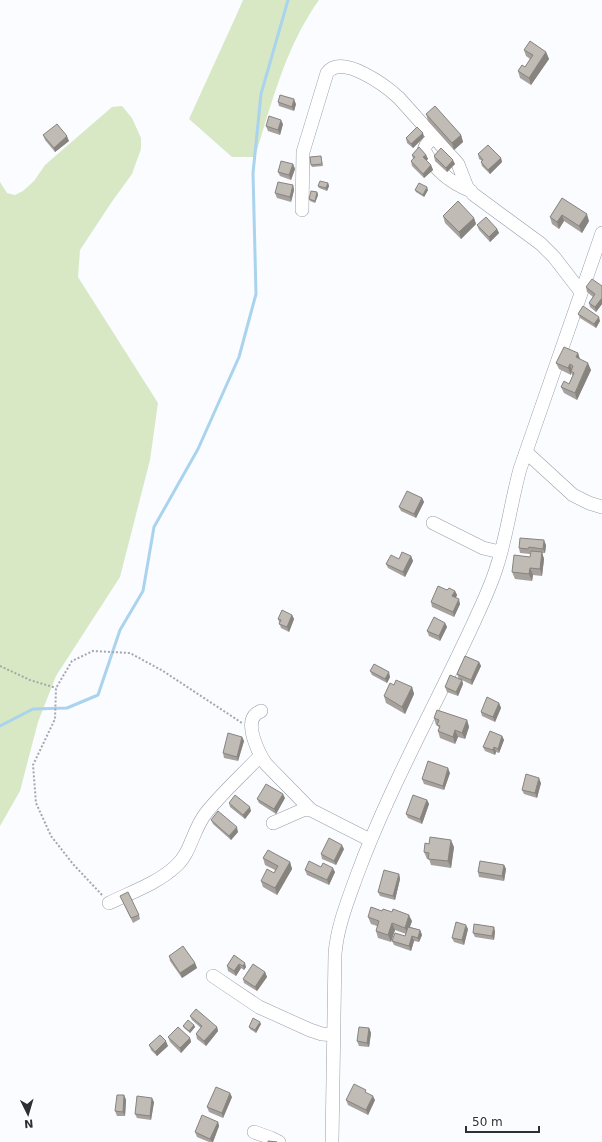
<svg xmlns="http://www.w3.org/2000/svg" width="602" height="1142" font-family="'DejaVu Sans',sans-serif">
  <rect width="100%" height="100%" fill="#fafcff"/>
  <!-- green -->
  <path fill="#d8e8c4" d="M243 0H319C312 9 307 19 301 29 280 69 268 114 255 157H232L189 119 236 16Z
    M122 106 132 118 141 138V149L132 174 111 203 80 250 78 277 158 403 150 460 120 577 56 676 38 722 20 791 0 826V182L7 193 15 195 23 191 34 181 45 165 112 107Z"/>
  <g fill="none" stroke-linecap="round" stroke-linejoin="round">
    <!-- stream -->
    <path stroke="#aad3ee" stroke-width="3" d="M0 726 33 709 67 708 98 695 120 630 143 591 154 527 198 449 239 357 256 294 253 173 261 94 288 0"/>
    <defs>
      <path id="minor" d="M435 138C429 141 426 143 424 150 434 169 451 183 471 191
        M302 210 303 152 327 73C342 53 386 86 399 98L458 164 467 187 473 194 541 244 554 257 581 292
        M526 452 573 495 589 503 602 507
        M433 523 483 548 500 552
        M261 711C259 712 257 713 256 714 244 724 259 754 266 764L311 810
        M273 823 305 809 311 810 370 840
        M109 903C132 892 158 883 176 866 191 853 193 829 206 813 222 793 242 775 260 756
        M213 976 259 1007 310 1030 322 1034 334 1035
        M254 1132 271 1138 279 1142
        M332 1142 335 954C337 927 348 900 357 875 389 788 435 707 474 622 482 604 491 586 497 566 507 535 511 502 520 469L602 233"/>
    </defs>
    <!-- minor casing -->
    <use href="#minor" stroke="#999fa5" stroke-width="14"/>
    <!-- path -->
    <path stroke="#a5a7aa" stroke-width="2" stroke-dasharray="2 2" stroke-linecap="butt" d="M0 666 30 680 56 688
      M102 895 73 864 51 836 36 803 33 765 55 719 56 688 72 661 93 651 130 653 163 671 242 723"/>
    <!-- minor -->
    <use href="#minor" stroke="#fff" stroke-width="13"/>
  </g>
  <!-- wall -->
  <path fill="#a6a19c" d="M524 50 546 52 549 59 531 85 520 78 518 71 525 67 530 59 526 56Z
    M278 102 296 104 294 111 279 106Z
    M426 114 461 135 463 142 454 150 428 121Z
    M283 124 280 135 268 131 266 126Z
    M43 135 69 141 55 152 45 140Z
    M424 137 413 148 407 143 406 138Z
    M478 154 501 158 502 162 490 174 482 166 481 162 482 161 479 159Z
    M412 155H426L428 159 426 160 431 165 433 170 424 178 412 166 411 161 413 159Z
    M321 156 323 166 312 167 311 165Z
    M434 156 455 164 447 172 435 161Z
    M293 164 295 169 291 180 280 176 278 172Z
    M328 183 329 186 327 191 319 188 318 186Z
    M293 185 294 190 291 202 277 198 275 193Z
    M415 190H428L424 197 416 192Z
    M317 192 318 195 315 203 310 201 309 199Z
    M562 198 589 221 582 233 564 221 559 229 552 224 550 217Z
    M443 216 474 218 476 224 461 239 445 223Z
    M477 225 497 229 499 233 490 242 479 230Z
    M602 286V304L596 312 590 307 589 303 593 297 587 292 586 287Z
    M578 314 600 321 596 328 580 318Z
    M578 353 580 359 591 370 577 400 564 393 561 387 569 384 573 376 571 373V375L559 369 556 363Z
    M422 498 424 502 416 518 401 511 399 507Z
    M546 545 545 553H542L544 559 542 576 533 575 532 581 515 579 512 572 530 557 531 552H530V554L520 553 519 548Z
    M411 556 413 561 405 577 388 568 386 564 399 559Z
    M447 590 455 591 457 595 456 598 460 604 454 617 432 607 431 602Z
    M292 615 294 619 289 632 281 628 278 619Z
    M445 623 447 627 440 641 429 636 427 631Z
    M479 662 481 666 472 685 462 680 463 684 458 696 447 692 445 687 459 679 457 674Z
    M370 671 390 677 387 683 372 675Z
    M394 685 412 687 414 694 405 714 386 703 384 696Z
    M499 703 501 708 495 722 482 716 481 712Z
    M434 718 467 720 469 727 465 739 458 737 455 744 440 738 438 731 439 728 438 726 436 725Z
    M502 736 504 740 499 753 496 752 495 755 485 751 483 747Z
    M242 737 244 741 238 761 224 758 223 753Z
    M450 773 444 790 424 784 422 779Z
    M541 783 537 798 524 794 522 790Z
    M285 798 276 814 259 803 257 799Z
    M427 800 429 804 422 824 408 818 406 814Z
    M229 803 251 811 245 819 230 807Z
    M211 820 238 832 231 840 213 824Z
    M454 847 451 868 431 865 429 859H427L424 852Z
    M344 849 336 865 322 859 321 854Z
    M263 858 290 862 292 869 277 895 263 887 261 881 274 873 275 870 265 865Z
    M504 865 506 869 504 881 479 877 478 872Z
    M321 867 335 872 329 885 307 875 305 870Z
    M399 874 400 879 395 900 380 896 378 892Z
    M120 896 139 915 140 919 133 923Z
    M368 917 412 921 410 927 420 930 422 935 419 942 414 941 411 951 394 945 392 941 405 936 406 934 395 930 391 942 378 938 376 931 377 926 371 924Z
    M468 929 464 945 454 942 452 938Z
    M495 931 494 940 475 937 473 933Z
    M234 955 246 967 244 970 241 968 236 976 228 971 227 966Z
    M169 956 195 963 197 968 182 978 170 961Z
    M265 972 267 977 257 991 244 983 243 979Z
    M190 1016 217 1027 218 1031 206 1046 197 1039 196 1034 201 1028 192 1020Z
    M261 1024 256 1033 250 1029 249 1027Z
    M194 1025 195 1027 190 1033 184 1028 183 1026Z
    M369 1028 371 1033 369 1047 359 1046 357 1041Z
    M168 1037 190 1038 191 1042 181 1053 170 1042Z
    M149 1045 168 1046 157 1056 151 1050Z
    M124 1095 126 1100 125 1116H117L115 1111Z
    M232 1097 223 1118 209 1112 207 1107Z
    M346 1100H375L368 1115 348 1105Z
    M154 1102 151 1120 137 1118 135 1114Z
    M218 1122 219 1126 213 1142H209L197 1137 195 1132Z"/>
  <!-- shaded-wall -->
  <path fill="#87837f" d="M546 52 549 59 531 85 529 78Z
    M294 99 296 104 294 111 292 107Z
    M281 120 283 124 280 135 278 130Z
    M423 133 424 137 413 148 411 144Z
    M461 135 463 142 454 150 452 143Z
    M67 136 69 141 55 152 54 148Z
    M426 155 428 159 425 162 423 157Z
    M501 158 502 162 490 174 488 170Z
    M453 160 455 164 447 172 446 168Z
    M293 164 295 169 291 180 289 175Z
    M431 165 433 170 424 178 423 174Z
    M328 183 329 186 327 191 326 188Z
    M293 185 294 190 291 202 290 197Z
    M427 187 428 190 424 197 423 195Z
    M317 192 318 195 315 203V201Z
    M587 214 589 221 582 233 579 226Z
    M562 215 564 221 559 229 557 222Z
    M474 218 476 224 461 239 459 232Z
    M497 229 499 233 490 242 489 237Z
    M602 298V304L596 312 595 307Z
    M599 317 600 321 596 328 594 324Z
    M578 353 580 360 576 357Z
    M588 363 591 370 577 400 575 393Z
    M570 364 572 371H571V375L568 368Z
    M422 498 424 502 416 518 414 514Z
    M544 540 546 545 545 553 543 549Z
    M542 552 544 559 542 576 540 569Z
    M411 556 413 561 405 577 403 572Z
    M530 568 533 575 532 581 529 574Z
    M455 591 457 595 454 601 452 596Z
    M459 599 460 604 454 617 453 612Z
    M292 615 294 619 289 632 287 627Z
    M445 623 447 627 440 641 439 636Z
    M479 662 481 666 472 685 471 680Z
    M389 672 390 677 387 683 385 679Z
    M462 680 463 684 458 696 456 692Z
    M412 687 414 694 405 714 402 707Z
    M499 703 501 708 495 722 493 717Z
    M467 720 469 727 465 739 462 733Z
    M455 730 458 737 455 744 453 737Z
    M502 736 504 740 499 753 498 749Z
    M242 737 244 741 238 761 237 757Z
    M494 747 496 752 495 755 493 750Z
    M448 768 450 773 444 790 443 786Z
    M539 778 541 783 537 798 535 793Z
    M283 794 285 798 276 814 274 809Z
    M427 800 429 804 422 824 420 819Z
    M250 807 251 811 245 819 243 815Z
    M237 827 238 832 231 840 229 836Z
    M451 840 454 847 451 868 448 861Z
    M342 845 344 849 336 865 334 861Z
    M290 862 292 869 277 895 275 888Z
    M504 865 506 869 504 881 502 876Z
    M333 868 335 872 329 885 327 880Z
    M399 874 400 879 395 900 393 896Z
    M409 915 412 921 407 934 405 928Z
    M392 923 395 930 391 942 388 935Z
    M466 925 468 929 464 945 462 940Z
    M494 927 495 931 494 940 492 936Z
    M420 930 422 935 419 942 418 938Z
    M412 936 414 941 411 951 409 946Z
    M195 963 197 968 182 978 180 973Z
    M245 963 246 967 244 970 243 966Z
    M239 964 241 968 236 976 234 971Z
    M265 972 267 977 257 991 255 987Z
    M260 1022 261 1024 256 1033 255 1030Z
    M194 1025 195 1027 190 1033 189 1031Z
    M217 1027 218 1031 206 1046 204 1041Z
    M369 1028 371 1033 369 1047 367 1043Z
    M190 1038 191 1042 181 1053 180 1048Z
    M166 1041 168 1046 157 1056 155 1052Z
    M230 1093 232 1097 223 1118 222 1113Z
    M124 1095 126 1100 125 1116 123 1112Z
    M373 1096 375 1100 368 1115 366 1110Z
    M152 1098 154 1102 151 1120 150 1116Z
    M218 1122 219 1126 213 1142H212L210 1139Z"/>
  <!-- building -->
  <path fill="#c1bbb5" stroke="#87837f" d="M530 41 546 52 529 78 518 71 522 65 525 67 533 55 524 50Z
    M280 95 294 99 292 107 278 102Z
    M435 106 461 135 452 143 426 114Z
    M269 116 281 120 278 130 266 126Z
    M57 124 67 136 54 148 43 135Z
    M417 127 423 133 411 144 406 138Z
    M488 145 501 158 488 170 481 162 483 160 478 154Z
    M419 147 426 155 423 157 431 165 423 174 411 161 415 157 412 155Z
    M441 148 453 160 446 168 434 156Z
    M321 156 322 164 311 165 310 157Z
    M281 161 293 164 289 175 278 172Z
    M320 181 328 183 326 188 318 186Z
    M278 182 293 185 290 197 275 193Z
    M419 183 427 187 423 195 415 190Z
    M311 191 317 192 315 201 309 199Z
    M562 198 587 214 579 226 562 215 557 222 550 217Z
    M458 201 474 218 459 232 443 216Z
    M486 217 497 229 489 237 477 225Z
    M592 279 602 286V298L595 307 589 303 595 294 586 287Z
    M583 306 599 317 594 324 578 314Z
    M564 347 578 353 576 357 588 363 575 393 561 387 564 381 569 384 574 373 571 371 573 366 570 364 568 368 556 363Z
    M407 491 422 498 414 514 399 507Z
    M520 538 544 540 543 549 529 547 528 549 519 548Z
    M531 551 542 552 540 569 530 568 529 574 512 572 514 555 530 557Z
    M402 552 411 556 403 572 386 564 391 555 399 559Z
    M438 586 447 590 449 588 455 591 452 596 459 599 453 612 431 602Z
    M282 610 292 615 287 627 279 624 281 620 278 619Z
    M434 617 445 623 439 636 427 631Z
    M465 656 479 662 471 680 457 674Z
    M374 664 389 672 385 679 370 671Z
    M450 675 462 680 456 692 445 687Z
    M396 680 412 687 402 707 384 696 390 683 394 685Z
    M487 697 499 703 493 717 481 712Z
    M437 710 467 720 462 733 455 730 453 737 438 731 440 726 437 725 439 720 434 718Z
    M490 731 502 736 498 749 494 747 493 750 483 747Z
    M228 733 242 737 237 757 223 753Z
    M428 761 448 768 443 786 422 779Z
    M526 774 539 778 535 793 522 790Z
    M266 784 283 794 274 809 257 799Z
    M235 795 250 807 243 815 229 803Z
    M413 795 427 800 420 819 406 814Z
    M218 811 237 827 229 836 211 820Z
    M430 837 451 840 448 861 428 859 429 853 424 852 425 843 429 844Z
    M329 838 342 845 334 861 321 854Z
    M268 850 290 862 275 888 261 881 267 869 274 873 278 866 263 858Z
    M309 861 321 867 323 863 333 868 327 880 305 870Z
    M480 861 504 865 502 876 478 872Z
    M384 870 399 874 393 896 378 892Z
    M128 892 139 915 131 918 120 896Z
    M371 907 382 911 383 909 392 912 393 909 409 915 405 928 392 923 388 935 376 931 379 921 368 917Z
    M456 922 466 925 462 940 452 938Z
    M474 924 494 927 492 936 473 933Z
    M408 927 420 930 418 938 412 936 409 946 392 941 395 933 405 936Z
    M183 946 195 963 180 973 169 956Z
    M234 955 245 963 243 966 239 964 234 971 227 966Z
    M253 964 265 972 255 987 243 979Z
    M196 1009 217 1027 204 1041 196 1034 202 1026 190 1016Z
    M253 1018 260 1022 255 1030 249 1027Z
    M188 1020 194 1025 189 1031 183 1026Z
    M178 1027 190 1038 180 1048 168 1037Z
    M359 1027 369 1028 367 1043 357 1041Z
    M160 1035 166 1041 155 1052 149 1045Z
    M354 1084 366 1090 365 1092 373 1096 366 1110 346 1100Z
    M216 1087 230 1093 222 1113 207 1107Z
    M117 1095H124L123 1112 115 1111Z
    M137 1096 152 1098 150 1116 135 1114Z
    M202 1115 218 1122 210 1139 195 1132Z
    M268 1141 277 1142H268Z"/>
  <!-- north arrow -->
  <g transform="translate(28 1114) rotate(175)" stroke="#ffffff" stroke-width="3" paint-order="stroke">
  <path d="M0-3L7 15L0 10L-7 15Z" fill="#2d2f32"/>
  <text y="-6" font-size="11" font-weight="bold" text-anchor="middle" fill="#2d2f32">N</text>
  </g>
  <!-- scale -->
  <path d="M466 1126v6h73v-6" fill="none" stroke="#2d2f32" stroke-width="2"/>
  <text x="472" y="1126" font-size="12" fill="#2d2f32" stroke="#ffffff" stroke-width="3" paint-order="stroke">50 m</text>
</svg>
